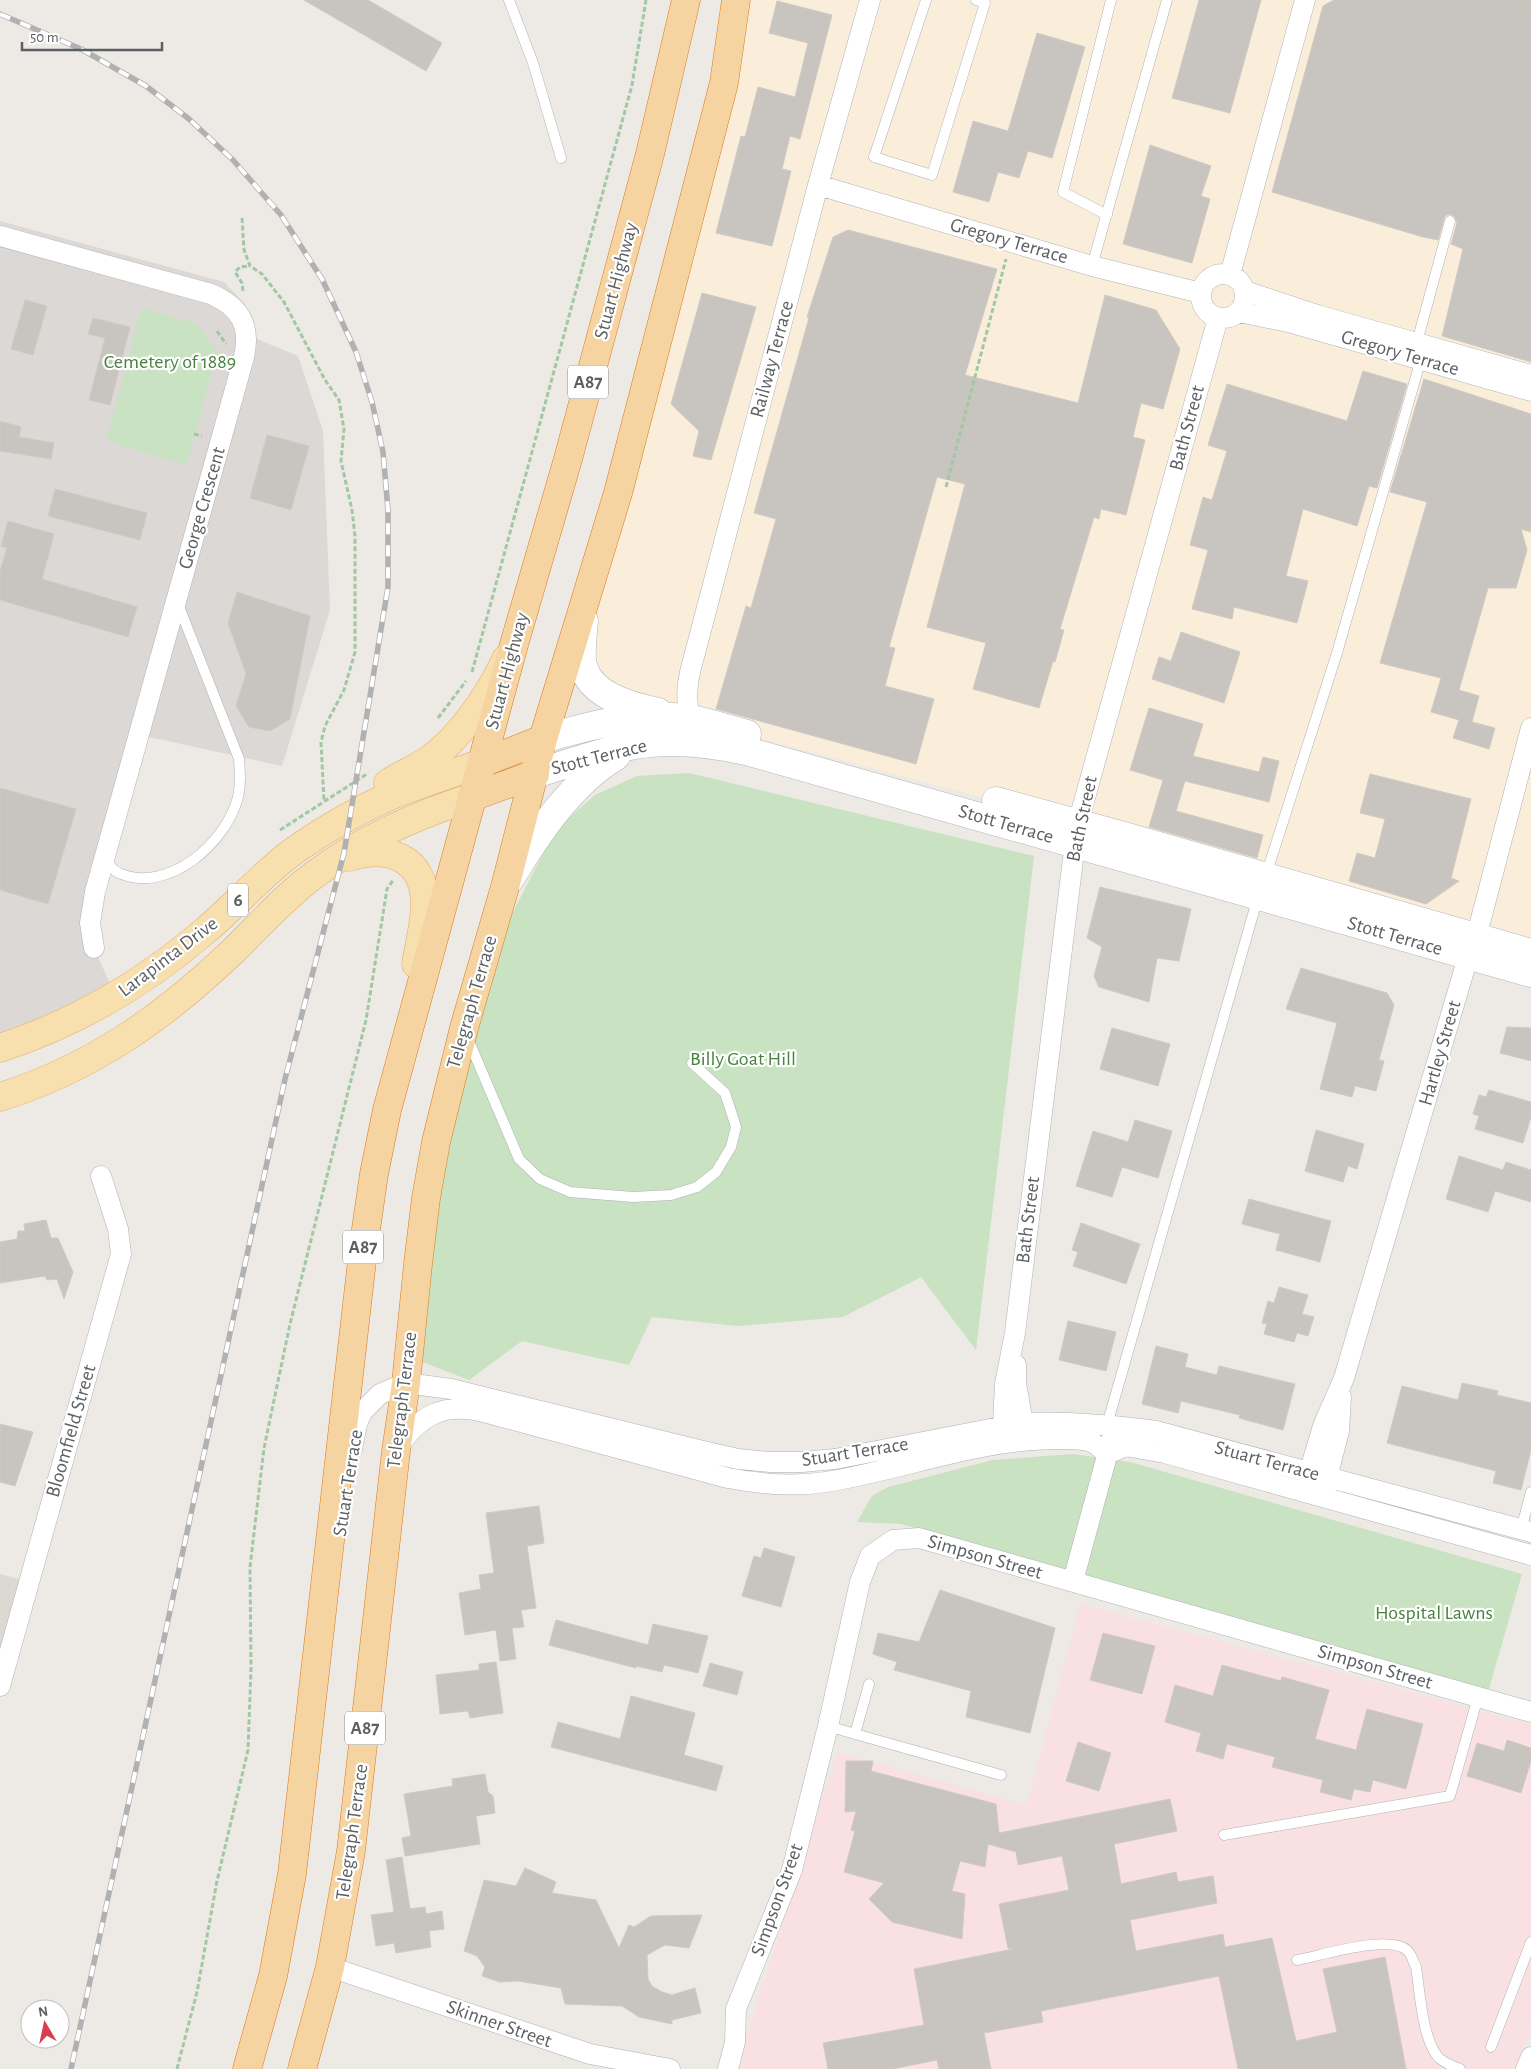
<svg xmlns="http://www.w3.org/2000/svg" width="1531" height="2069" font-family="'Alegreya Sans',sans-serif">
  <rect width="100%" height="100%" fill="#ede9e4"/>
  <!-- commercial -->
  <path fill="#faeedb" d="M736 0H1531V953L1078 823 617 700 582 644Z"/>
  <!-- industrial -->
  <path fill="#dcd8d6" d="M0 221 224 282 245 304 257 339 298 356 323 431 330 610 282 766 140 735 105 861 94 948 116 997 0 1048Z"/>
  <!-- education -->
  <path fill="#dcd9d2" d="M0 1574 29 1582 0 1686Z"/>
  <!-- medical -->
  <path fill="#f9e1e3" d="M1080 1604 1531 1724V2028L1514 2069H736L837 1752 1027 1805Z"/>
  <!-- green -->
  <path fill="#c8e2c2" d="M142 308 197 324 217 352 187 465 106 441Z
    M689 773 1034 856 976 1350 921 1277 843 1317 738 1326 652 1317 629 1365 522 1341 469 1380 420 1361 443 1129 511 916 555 830 595 795 637 776Z
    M1073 1454 1130 1462 1522 1574 1488 1692 901 1524 857 1522 872 1496 888 1487 993 1460Z"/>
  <!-- building -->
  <path fill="#c8c4c0" stroke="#d1cac3" d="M304 0H368L442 43 426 71Z
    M1199 0H1261L1230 113 1172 98Z
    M1334 0H1531V362L1442 336 1463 249 1451 244 1457 223 1454 216 1449 214 1445 216 1438 240 1423 237 1272 192 1323 6Z
    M777 1 832 15 800 139 790 136 782 169 791 171 772 246 716 233 741 136 745 137 758 87 795 97 808 43 769 33Z
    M1037 33 1085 47 1052 158 1028 151 1019 178 998 172 989 202 953 192 973 121 1008 131Z
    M1150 145 1211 166 1201 196 1210 199 1192 263 1123 244Z
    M848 230 997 269 965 375 1078 403 1105 295 1156 310 1180 349 1163 409 1141 403 1133 437 1145 440 1126 515 1101 509 1099 519 1094 517 1060 629 1064 630 1055 662 1053 661 1039 708 973 689 986 643 927 627 965 484 937 477 889 647 895 648 885 686 934 699 916 764 716 709 746 606 751 608 776 519 754 513 809 318 807 317 833 237Z
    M702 293 756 307 711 460 693 456 699 431 671 404Z
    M25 300 47 306 33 355 11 349Z
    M93 318 130 327 110 405 89 400 105 338 88 334Z
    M1363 371 1407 384 1377 488 1369 486 1357 526 1303 509 1286 576 1308 581 1297 623 1234 607 1232 619 1192 609 1208 550 1190 545 1203 497 1212 500 1227 451 1208 445 1227 384 1347 421Z
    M1424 379 1531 414V532L1521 529 1527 550 1516 588H1488L1459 690 1479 696 1472 722 1495 728 1489 749 1453 738 1459 720 1431 712 1441 678 1380 663 1427 502 1390 492Z
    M0 421 21 427 19 437 54 443 51 459 0 451Z
    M267 435 309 446 291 510 250 498Z
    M55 489 147 513 140 540 48 516Z
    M8 521 54 534 42 579 137 607 128 637 0 600V571L7 548 1 546Z
    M237 592 310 616 290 719 270 731 249 727 236 706 246 674 228 623Z
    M1181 632 1240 652 1224 703 1152 679 1159 657 1171 661Z
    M1149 708 1203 724 1193 756 1259 772 1263 757 1279 761 1269 802 1185 781 1176 811 1263 835 1257 858 1149 827 1163 780 1130 770Z
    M1370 774 1471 799 1451 878 1459 881 1426 904 1349 881 1357 853 1375 858 1385 819 1360 813Z
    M0 788 76 809 48 904 0 890Z
    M1100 887 1191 909 1179 961 1157 958 1149 1002 1099 987 1094 976 1102 947 1087 938Z
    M1301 968 1387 993 1394 1005 1379 1060 1384 1061 1376 1091 1355 1086 1352 1097 1320 1089 1337 1023 1286 1009Z
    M1507 1027 1531 1028V1061L1500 1053Z
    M1112 1028 1170 1044 1158 1086 1100 1069Z
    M1489 1090 1531 1102V1117L1523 1143 1475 1129 1479 1116 1473 1114 1479 1095 1486 1097Z
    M1135 1120 1172 1131 1158 1178 1122 1167 1112 1197 1076 1186 1093 1131 1128 1142Z
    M1316 1130 1364 1144 1357 1169 1348 1166 1343 1182 1305 1171Z
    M1459 1156 1503 1170 1506 1162 1531 1170V1202L1495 1191 1488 1212 1446 1199Z
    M1249 1199 1331 1221 1320 1262 1276 1250 1280 1234 1242 1224Z
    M46 1220 51 1238H58L73 1272 64 1299 57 1279 47 1280 45 1276 0 1283V1242L17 1239 18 1231H25L24 1224Z
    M1081 1223 1140 1244 1126 1284 1073 1266 1078 1252 1072 1250Z
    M1279 1287 1308 1295 1302 1314 1314 1317 1308 1336 1297 1333 1294 1342 1264 1334 1267 1324 1262 1323 1268 1301 1274 1303Z
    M1068 1321 1116 1332 1106 1371 1059 1360Z
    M1156 1346 1188 1354 1185 1367 1217 1375 1219 1366 1295 1384 1283 1430 1239 1418 1240 1415 1181 1401 1178 1413 1142 1404Z
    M1462 1383 1498 1391 1497 1395 1531 1403V1450L1521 1490 1493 1483 1496 1471 1387 1443 1402 1386 1458 1400Z
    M0 1424 33 1432 15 1486 0 1482Z
    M539 1506 544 1543 527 1546 536 1608 521 1610 524 1627 512 1628 516 1659 500 1661 496 1630 465 1635 459 1593 481 1589 479 1575 494 1573 486 1513Z
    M764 1548 795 1557 781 1607 742 1596 754 1556 761 1558Z
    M940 1590 1055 1628 1030 1733 966 1717 971 1691 894 1670 897 1662 873 1654 878 1633 919 1642Z
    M556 1620 648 1645 653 1624 708 1636 698 1673 664 1665 662 1672 636 1666V1668L549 1645Z
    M1103 1633 1155 1646 1142 1694 1090 1680Z
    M496 1662 503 1713 470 1718 468 1711 440 1714 436 1675 479 1670V1664Z
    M710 1663 743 1672 737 1695 703 1686Z
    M1222 1665 1281 1681 1282 1677 1329 1690 1315 1739 1356 1750 1367 1709 1423 1724 1406 1789 1373 1780 1370 1792 1354 1789 1351 1800 1320 1792 1323 1780 1272 1767 1275 1757 1227 1744 1223 1759 1196 1751 1201 1733 1165 1722 1175 1685 1213 1696Z
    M631 1696 695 1713 684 1755 723 1766 716 1791 551 1747 558 1722 620 1739Z
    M1507 1740 1531 1748V1761L1521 1793 1467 1776 1477 1743 1504 1751Z
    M1078 1742 1111 1753 1099 1791 1066 1781Z
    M846 1761H873L871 1771 996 1804 999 1833 1170 1799 1177 1831 1114 1844 1121 1884 1176 1872 1178 1882 1213 1876 1217 1903 1130 1920 1136 1951 1223 1934 1225 1947 1272 1938 1296 2041 1337 2032 1323 1969 1385 1957 1406 2069H1238L1219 1976 1041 2011 1043 2022 984 2033 991 2069H939L937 2060 892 2069H828L823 2043 924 2025 914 1969 1013 1949 1008 1948 999 1904 1069 1890 1062 1856 1018 1865 1016 1852 988 1844 985 1867 960 1861 952 1891 965 1894 962 1939 892 1922 869 1899 884 1883 844 1872 855 1831 851 1830 856 1811 845 1812Z
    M485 1774 488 1792 493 1796 495 1813 476 1816 480 1844 405 1856 402 1838 411 1836 404 1794 453 1786 452 1779Z
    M402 1857 410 1909 425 1907 426 1914 442 1911 444 1929 429 1931 431 1947 396 1953 394 1943 376 1946 371 1915 394 1912 386 1860Z
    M525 1868 556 1882 552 1893 596 1900 619 1948 629 1925 634 1927 651 1916 702 1915 689 1948 665 1945 647 1955 648 1979 652 1986 662 1992 672 1995 695 1988 701 2013 672 2020V2024L639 2017 622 2006 565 2004 561 1988 518 1981 500 1982 482 1976 485 1967 477 1956 464 1951 484 1880 516 1886Z"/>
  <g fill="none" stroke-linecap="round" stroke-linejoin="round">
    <defs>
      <path id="service" d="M509 0 533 63 561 158
        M926 0 874 157 932 175 985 3 976 0
        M1107 215 1063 192 1111 0
        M1092 266 1167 0
        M1417 342 1450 221
        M105 861C109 865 114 871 119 873 168 895 227 842 238 797 241 785 240 772 239 759L178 604
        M1266 875 1337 653 1421 359
        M468 1039 519 1159 540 1179 570 1192 633 1197 671 1195 697 1187 716 1172 731 1147 736 1127 725 1093 692 1063
        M1107 1425 1258 897
        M1521 1530 1531 1492
        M828 1726 855 1734 869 1684
        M855 1734 1001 1775
        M1224 1835 1450 1796 1478 1697
        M1297 1960C1320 1956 1388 1934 1407 1950 1412 1955 1413 1961 1416 1967 1420 1991 1422 2040 1439 2058 1445 2063 1452 2066 1460 2069
        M1491 2047 1531 1942"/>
      <path id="minor" d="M818 185 1092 266 1201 293
        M0 236 211 294C240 307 251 325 244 357L95 892 90 923 94 948
        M1201 296a22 22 0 1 1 44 0a22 22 0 1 1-44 0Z
        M1230 275 1305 0
        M1245 291 1317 315 1531 375
        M1239 312 1288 322 1531 391
        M690 719C686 702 686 689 690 672L818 185 870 0
        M1078 823 1218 318
        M1476 938 1531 728
        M1016 1365V1383L1025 1435
        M1000 1439 1003 1425 1005 1384 1015 1333 1075 843
        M352 1449 357 1424 362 1412 380 1394 406 1383 451 1389 707 1452 738 1459 770 1462H802L835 1459 1022 1423C1067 1421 1111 1425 1156 1431L1531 1532
        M397 1449C419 1415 444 1402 484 1412L728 1478C760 1484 794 1487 826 1482 906 1469 978 1439 1059 1439 1069 1439 1084 1438 1093 1443 1098 1445 1103 1451 1108 1454L1125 1446 1165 1453 1531 1555
        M1306 1483 1323 1426 1344 1378 1468 957
        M1324 1489 1339 1431 1341 1397
        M1073 1581 1111 1441
        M0 1686 121 1254 118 1229 101 1176
        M330 1967 590 2054 670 2069
        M728 2069 735 2042 736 2009 792 1870 828 1726 860 1582 870 1556 893 1540 919 1538 1531 1712
        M1526 2069 1531 2057"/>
      <path id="secondary" d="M584 621C583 634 581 647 582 660 586 695 630 706 658 712
        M543 739C587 726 645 711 691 719 710 723 729 729 747 734
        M535 774C567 764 602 751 635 745 674 738 712 743 750 752L1531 973
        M996 801 1124 836 1531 953
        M510 879C537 834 570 784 616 756"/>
      <path id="primary" d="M388 783C401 775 416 768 429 760 460 738 490 694 506 659
        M349 857C388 845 424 857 425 903 425 924 419 944 416 964
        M0 1048C77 1023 143 984 205 931 236 905 262 874 295 850 327 828 361 808 397 793 425 782 454 773 482 763
        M0 1097C92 1068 163 1018 232 952 259 926 283 898 314 875 362 839 415 816 472 797"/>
      <path id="trunk" d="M482 763 543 739
        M472 797 535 774
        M247 2069 273 1976 292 1874 364 1243 374 1174 387 1110 515 641 568 459 650 154 686 0
        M302 2069 330 1967 351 1851 396 1451 406 1383 418 1264 426 1198 436 1142 464 1028 505 887 543 739 618 493 724 83 736 0"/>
    </defs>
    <!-- service casing -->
    <use href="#service" stroke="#afb2b5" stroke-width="11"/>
    <!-- minor casing -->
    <use href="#minor" stroke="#afb2b5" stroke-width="21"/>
    <!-- secondary casing -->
    <use href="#secondary" stroke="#b0b4b7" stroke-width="29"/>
    <!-- primary casing -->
    <use href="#primary" stroke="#e4aa66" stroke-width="29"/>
    <!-- trunk casing -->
    <use href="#trunk" stroke="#db7a15" stroke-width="29"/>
    <!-- path -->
    <path stroke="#a0c8a3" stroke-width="3" stroke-dasharray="5 2.5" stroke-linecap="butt" d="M242 218 244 250 250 266 262 274 284 302 325 380 339 400 344 429 341 461 352 510 355 536V652L344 690 325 726 321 742 324 801
      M243 291 242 283 235 272 240 267 250 266
      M217 331 226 344
      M194 434 202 436
      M946 487 1006 259
      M472 672 632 85 646 0
      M438 718 466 681
      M280 830 367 774
      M177 2069 197 1992 217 1881 248 1750 251 1669 250 1567 264 1448 290 1324 366 1020 387 889 394 879"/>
    <!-- service -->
    <use href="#service" stroke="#fff" stroke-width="10"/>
    <!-- minor -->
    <use href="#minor" stroke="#fff" stroke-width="20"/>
    <!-- secondary -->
    <use href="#secondary" stroke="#fff" stroke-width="28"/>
    <!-- primary -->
    <use href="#primary" stroke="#f7dfae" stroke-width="28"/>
    <!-- trunk -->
    <use href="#trunk" stroke="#f5d4a2" stroke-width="28"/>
    <defs>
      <path id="rail" d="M0 14 81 49 146 86 189 119 233 160 281 215 322 279 356 352 372 402 383 452 388 510V587L344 853 285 1079 71 2069"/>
    </defs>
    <!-- rail casing -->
    <use href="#rail" stroke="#b0b1b1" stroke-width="5.5"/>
    <!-- rail -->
    <use href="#rail" stroke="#fff" stroke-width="4" stroke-dasharray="11" stroke-linecap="butt"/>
  </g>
  <g text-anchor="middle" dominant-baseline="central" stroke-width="4.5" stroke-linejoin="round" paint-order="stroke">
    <!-- shield labels -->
    <g fill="#fff" stroke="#8d9092" stroke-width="1">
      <rect x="568" y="365.5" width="40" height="33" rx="4"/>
      <rect x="228" y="883.5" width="20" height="33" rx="4"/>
      <rect x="343" y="1230.5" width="40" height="33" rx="4"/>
      <rect x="345" y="1711.5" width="40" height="33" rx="4"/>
    </g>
    <g font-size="19" font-weight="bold" fill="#5c6063">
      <text x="588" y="382">A87</text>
      <text x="238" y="900">6</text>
      <text x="363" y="1247">A87</text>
      <text x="365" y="1728">A87</text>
    </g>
    <!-- street labels -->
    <g font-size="20" fill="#5c6063" stroke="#fff">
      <text transform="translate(1009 241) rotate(16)">Gregory Terrace</text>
      <text transform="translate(616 281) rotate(-75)">Stuart Highway</text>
      <text transform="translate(1400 353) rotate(16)">Gregory Terrace</text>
      <text transform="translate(772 359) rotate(-75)">Railway Terrace</text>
      <text transform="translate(1187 428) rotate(-75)">Bath Street</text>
      <text transform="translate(202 508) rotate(-74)">George Crescent</text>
      <text transform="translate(507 671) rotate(-75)">Stuart Highway</text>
      <text transform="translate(599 757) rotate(-14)">Stott Terrace</text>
      <text transform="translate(1082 819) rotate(-78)">Bath Street</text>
      <text transform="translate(1006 824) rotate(16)">Stott Terrace</text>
      <text transform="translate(1395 936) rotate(16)">Stott Terrace</text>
      <text transform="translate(168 957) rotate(-37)">Larapinta Drive</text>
      <text transform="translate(472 1002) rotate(-74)">Telegraph Terrace</text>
      <text transform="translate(1440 1053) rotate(-74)">Hartley Street</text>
      <text transform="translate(1028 1220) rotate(-83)">Bath Street</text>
      <text transform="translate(402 1400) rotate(-83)">Telegraph Terrace</text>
      <text transform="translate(71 1431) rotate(-74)">Bloomfield Street</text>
      <text transform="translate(855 1452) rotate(-9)">Stuart Terrace</text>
      <text transform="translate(1267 1461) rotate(15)">Stuart Terrace</text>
      <text transform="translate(348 1483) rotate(-81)">Stuart Terrace</text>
      <text transform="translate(985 1557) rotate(16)">Simpson Street</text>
      <text transform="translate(1375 1667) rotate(16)">Simpson Street</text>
      <text transform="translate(352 1832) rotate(-82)">Telegraph Terrace</text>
      <text transform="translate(777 1900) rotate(-70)">Simpson Street</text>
      <text transform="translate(499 2024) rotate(19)">Skinner Street</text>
    </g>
    <!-- park labels -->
    <g font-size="20" fill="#46813d" stroke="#fff">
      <text x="170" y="362">Cemetery of 1889</text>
      <text x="743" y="1059">Billy Goat Hill</text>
      <text x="1434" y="1613">Hospital Lawns</text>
    </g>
  </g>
  <!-- north arrow -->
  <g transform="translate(45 2024) rotate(351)"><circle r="24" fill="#ffffff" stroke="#bebfc1"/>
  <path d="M0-4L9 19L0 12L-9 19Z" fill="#d83e4d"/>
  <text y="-8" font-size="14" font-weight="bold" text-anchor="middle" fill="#5c6063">N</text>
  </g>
  <!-- scale -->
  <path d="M22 42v8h140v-8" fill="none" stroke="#5c6063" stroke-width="2.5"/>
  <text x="30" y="42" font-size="15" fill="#5c6063" stroke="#ffffff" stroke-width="4" paint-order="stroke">50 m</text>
</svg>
